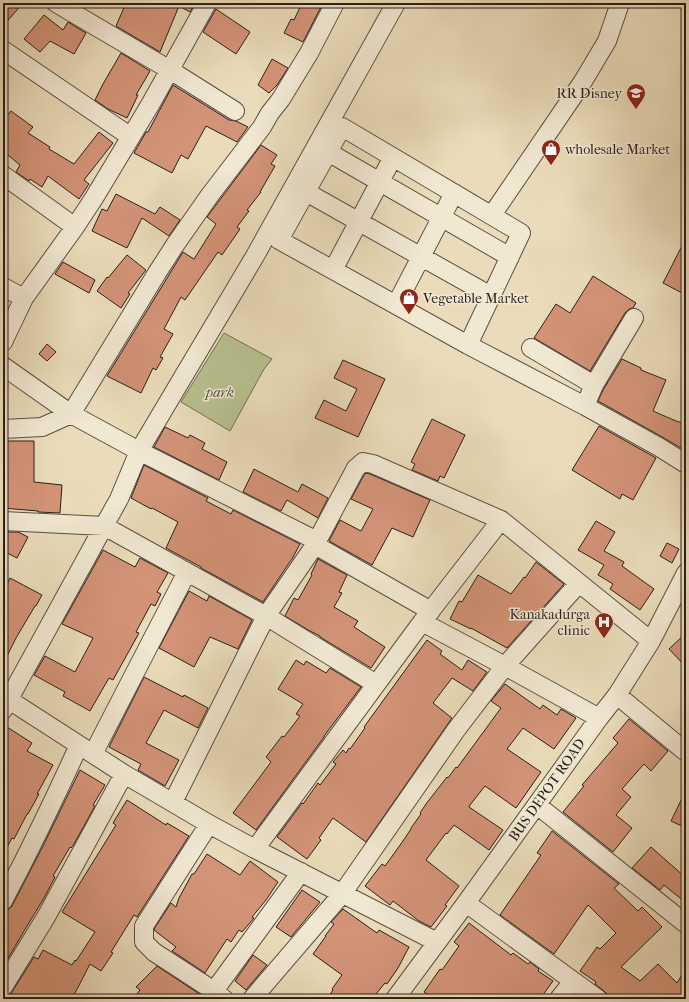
<svg xmlns="http://www.w3.org/2000/svg" width="689" height="1002" font-family="'IM FELL French Canon',serif">
  <rect width="100%" height="100%" fill="#eadcba"/>
  <filter id="stains"><feTurbulence type="fractalNoise" baseFrequency=".005" numOctaves="4"/><feColorMatrix values="0 0 0 0 .2 0 0 0 0 .09 0 0 0 0 .02 0 0 0 .5 -.17"/></filter>
  <radialGradient id="worn" r=".72"><stop offset=".6" stop-color="#630" stop-opacity="0"/><stop offset="1" stop-color="#630" stop-opacity=".3"/></radialGradient>
  <!-- green -->
  <path fill="#b8c08f" stroke="#727055" d="M224 333 272 359 264 369 230 431 181 402Z"/>
  <!-- building -->
  <path fill="#d39377" stroke="#2b1f1b" d="M3 3H23L3 26Z
    M126 3H195L190 12 179 6 160 52 116 26Z
    M302 3H323L303 42 284 33 291 19 294 20Z
    M216 9 250 32 236 54 203 32Z
    M44 15 63 30 68 22 86 33 74 54 50 41 40 52 24 39Z
    M121 53 150 71 136 95H138L127 118 108 109 95 100 103 84Z
    M272 59 288 68 277 85 269 93 258 85Z
    M173 85 229 120 236 121 248 127 245 131 237 142 206 126 188 159 181 155 172 173 134 153 146 132H148Z
    M11 111 33 127 28 133 50 147 49 149 74 164 99 132 113 143 84 180 89 184 79 199 48 176 42 187 30 179 29 181 16 172 20 165 3 151V121Z
    M261 145 277 155 271 164 275 166 260 192H261L247 210 249 211 237 227 240 229 222 255 218 252 185 300 181 297 164 329 173 334 160 357 163 358 156 370 153 368 141 393 107 376 183 252 194 259 216 224 207 217Z
    M116 194 155 214 160 207 180 220 169 236 142 218 127 248 92 231 102 209 107 211Z
    M686 238V295L663 283Z
    M127 255 146 270 128 293 130 294 121 308 97 291 107 277 108 278Z
    M63 262 95 280 89 293 55 274Z
    M593 276 636 303 633 308 629 309 625 313 590 371 534 338 556 304 570 313Z
    M47 344 56 352 47 361 39 354Z
    M622 359 641 368V370L666 380 653 411 676 421 686 424V451L664 438 598 401 603 390Z
    M343 360 385 379 358 437 315 418 324 400 346 411 357 389 334 378Z
    M432 419 465 435 444 478 440 476 438 481 412 470 415 464 411 462Z
    M599 426 656 458 633 500 622 494 620 499 572 470Z
    M165 427 188 438 190 435 205 443 202 449 227 462 219 480 154 447Z
    M3 441H34V482L62 485 60 513 38 512V511L3 508Z
    M144 465 208 498 206 501 231 514 233 510 300 544 292 559 289 563 263 602 201 568V567L166 548 178 522 152 508 151 509 131 498Z
    M254 469 298 492 302 484 328 498 318 518 287 500 281 511 243 492Z
    M366 473 370 474 430 500 413 537 392 528 372 565 329 541 340 520 361 531 373 509 351 499 364 475Z
    M596 521 615 532 604 551 624 562 622 566 654 589 640 610 610 589 613 584 598 575 604 565 578 550Z
    M3 532H18L28 537 17 558 3 551Z
    M667 543 679 549 672 563 660 556Z
    M103 550 135 567 140 558 168 573 157 592 161 594 155 606 151 604 136 632 139 633 113 680 109 678 90 711 63 696 65 692 34 675 45 656 75 672 93 638 62 624Z
    M318 559 347 575 339 592 342 593 334 607 358 621 354 627 385 647 371 668 320 637V636L310 631 285 616 294 598 298 600 312 575 311 574Z
    M536 562 564 584 507 648 471 628V629L450 619 459 601 462 602 478 575 511 594 524 577 525 578Z
    M10 578 42 595 36 606H35L16 638 3 664V592Z
    M189 591 207 601 209 596 252 620 238 649 210 637 194 667 159 648Z
    M686 633V667L669 649Z
    M427 640 442 651 440 654 462 670 468 660 487 672 473 691 452 678 433 703 452 718 366 842 333 818 319 838 321 840 307 859 277 837 302 803 303 804 318 783 320 785 336 764 333 762 343 750 346 753 349 748 350 749 365 728 364 727 393 687Z
    M296 660 304 665 306 661 326 673 330 668 361 687 324 736V737L256 830 233 813 271 762 266 757 282 736 284 737 300 716 296 714 303 704 278 689Z
    M144 677 183 697 184 695 208 708 198 728 164 710 146 743 179 760 165 786 138 770 141 764 109 747Z
    M505 684 540 709 543 705 557 715 561 709 576 718 554 749 523 728 507 749 541 772 516 808 485 786 470 805 469 807 503 830 489 850 454 825 447 834 446 833 426 860 459 886 445 905 447 906 431 927 419 921 393 901 390 905 365 886 382 864 385 866 403 841 411 829V828L421 814 420 813 426 804 447 777 448 778 456 767 457 768 501 708 491 701Z
    M629 719 668 751 651 771 644 764 622 789 631 797 616 815 632 828 613 852 563 812 584 786 582 785 618 743 613 738Z
    M7 727 32 743 27 751 53 765 37 794H39L28 814H27L14 839 12 838 3 855V733Z
    M80 770 105 785 93 805 95 806 74 844 71 848 70 847 53 876 55 877 44 898 24 931 3 967V911L8 910 12 906 42 848Z
    M686 790V828L671 821Z
    M127 800 166 825 167 823 189 836 137 917 134 915 111 952 113 953 101 971 90 964 72 999H7L12 992 34 957 38 959 43 950 72 965 75 960 76 961 95 932 62 912 116 825 113 823Z
    M552 831 619 884 614 888 638 911 642 907 662 927 621 967 640 981 658 964 677 983 686 968V999H608L607 994 604 991 595 984 596 982 580 971 597 947 600 949 616 933 588 905 554 954 500 915 541 855 537 853Z
    M651 847 686 878V903L664 885 660 890 632 868Z
    M207 854 240 875 250 861 278 882 266 900 252 917 254 918 242 932 239 930 231 942 227 939 205 973 172 951 176 947 154 930V929L171 903 176 907 179 898 192 874H194Z
    M302 890 320 902 291 937 276 927Z
    M343 909 377 933 379 930 409 947 398 968 387 984 385 983 372 999H327L333 990 332 989 342 975 313 954 326 936H325L334 924 331 922Z
    M469 923 511 955 513 953 528 964 530 962 539 969 538 971 553 981 540 999H435L424 992 440 969 442 970 459 946 454 942Z
    M253 955 267 965 246 990 235 981Z
    M157 966 204 997 203 999H133L140 990 136 987Z"/>
  <g fill="none" stroke-linecap="round" stroke-linejoin="round">
    <defs>
      <path id="minor" d="M56 3 170 70 235 111
        M3 50 131 137
        M328 152 510 257
        M3 175 75 227
        M306 192 491 296
        M492 215 582 83 607 41 620 3
        M333 270 393 157
        M3 287 24 298
        M396 305 454 193
        M3 342 24 298 75 227 94 198 150 105 207 3
        M468 345 521 233 342 127 279 240 468 345 585 406 659 447 686 464
        M531 348 594 385
        M3 366 71 414 157 273 175 245 210 195 262 127 270 113 281 99 309 53 335 3
        M585 406 594 385 634 318
        M3 429 42 427 71 414 139 451 317 541 315 545 431 611
        M3 521 104 526 187 572 266 616 376 684
        M317 541 356 468 363 462 373 464 501 520 651 641
        M422 622 505 666 599 718
        M617 695 686 752
        M3 696 124 774 209 824 255 849 437 942
        M3 710 104 526 119 499 139 451 255 256 396 3
        M93 754 187 572
        M173 802 266 616 315 545
        M537 805 686 924
        M209 824 144 926V942L154 952 214 991 224 999
        M255 849 422 622 501 520
        M3 901C30 850 55 798 79 745
        M466 903 598 999
        M3 987 46 917 124 774
        M214 991 301 872
        M252 999 342 894 456 730 505 666 579 583
        M395 999 466 903 599 718 617 695 651 641 686 573
        M559 999 573 981"/>
    </defs>
    <!-- minor casing -->
    <use href="#minor" stroke="#5b4e43" stroke-width="20"/>
    <!-- minor -->
    <use href="#minor" stroke="#f1e8d2" stroke-width="18"/>
  </g>
  <!-- icons -->
  <defs>
    <symbol id="school-pin" viewBox="-11 -11 22 30"><path d="M0 17L-7.5 6A9.5 9.5 0 1 1 7.5 6Z" fill="#8f2418" stroke="#f1e8d2"/><path d="M0-5L7-2L0 1L-7-2ZM-4 1L0 2.5L4 1V4Q0 6-4 4Z" fill="#fff"/></symbol>
    <symbol id="shop-pin" viewBox="-11 -11 22 30"><path d="M0 17L-7.5 6A9.5 9.5 0 1 1 7.5 6Z" fill="#8f2418" stroke="#f1e8d2"/><path d="M-5-2.5h2.3a2.7 3.5 0 0 1 5.4 0H5L5.5 6h-11ZM-1.5-2.5h3a1.5 2.3 0 0 0-3 0Z" fill="#fff"/></symbol>
    <symbol id="hospital-pin" viewBox="-11 -11 22 30"><path d="M0 17L-7.5 6A9.5 9.5 0 1 1 7.5 6Z" fill="#8f2418" stroke="#f1e8d2"/><path d="M-5-5h3v3.5h4V-5h3V5h-3V1.5h-4V5h-3Z" fill="#fff"/></symbol>
  </defs>
  <g fill-rule="evenodd">
    <use href="#school-pin" x="625" y="82" width="22" height="30"/>
    <use href="#shop-pin" x="540" y="138" width="22" height="30"/>
    <use href="#shop-pin" x="398" y="287" width="22" height="30"/>
    <use href="#hospital-pin" x="593" y="611" width="22" height="30"/>
  </g>
  <g text-anchor="middle" dominant-baseline="central" stroke-width="3" stroke-linejoin="round" paint-order="stroke">
    <!-- poi labels -->
    <g font-size="14" fill="#2b1f1b" stroke="#f1e8d2" text-anchor="end">
      <text x="622" y="93">RR Disney</text>
      <text x="565" y="149" text-anchor="start">wholesale Market</text>
      <text x="423" y="298" text-anchor="start">Vegetable Market</text>
      <text x="590" y="614">Kanakadurga<tspan x="590" dy="16">clinic</tspan></text>
    </g>
    <!-- park labels -->
    <g font-size="14" font-style="italic" fill="#554f3e" stroke="#f1e8d2">
      <text x="220" y="392">park</text>
    </g>
    <!-- street labels -->
    <g font-size="14" fill="#2b1f1b" stroke="#f1e8d2">
      <text transform="translate(547 790) rotate(-55)">BUS DEPOT ROAD</text>
    </g>
  </g>
  <!-- margin -->
  <rect width="689" height="1002" fill="none" stroke="#eadcba" stroke-width="16"/>
  <rect x="4" y="4" width="681" height="994" fill="none" stroke="#2b1f1b" stroke-width="2"/>
  <rect x="8" y="8" width="673" height="986" fill="none" stroke="#2b1f1b"/>
  <rect width="100%" height="100%" filter="url(#stains)"/>
  <rect width="100%" height="100%" fill="url(#worn)"/>
</svg>
